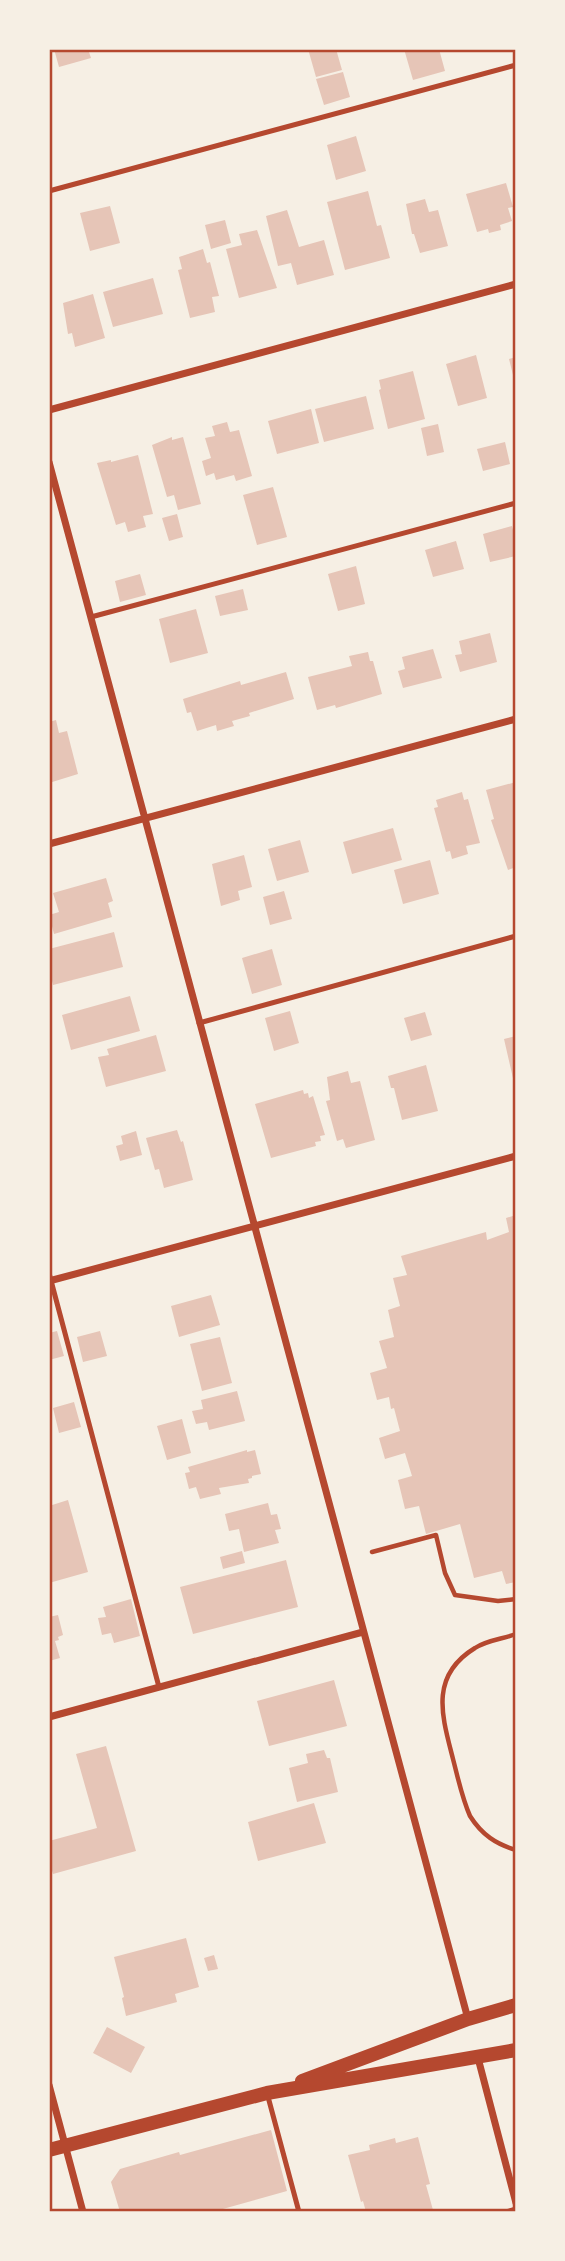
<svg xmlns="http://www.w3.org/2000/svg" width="565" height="2261" font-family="Signika,sans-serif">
  <rect width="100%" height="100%" fill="#f6efe4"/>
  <!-- building -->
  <path fill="#e6c5b7" d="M54 49H88L91 58 59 67Z
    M308 49H336L342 70 316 77Z
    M404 49H439L445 71 413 80Z
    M343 72 350 97 324 105 316 79Z
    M356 136 366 171 336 180 327 145Z
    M506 183 513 207 508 208 512 221 500 225 501 230 489 233 488 229 477 232 466 194Z
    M368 191 377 226 381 225 390 258 345 270 327 202Z
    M425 199 429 212 438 210 448 246 420 253 414 234H412L406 204Z
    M110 206 120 243 90 251 80 213Z
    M287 210 299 247 324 240 334 275 297 285 291 263 278 266 266 216Z
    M225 220 231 243 211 249 205 225Z
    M257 230 277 288 239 298 226 249 242 245 239 234Z
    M203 249 207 263 210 262 219 296 212 297 215 312 190 318 178 270 182 269 179 257Z
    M153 278 163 314 113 327 103 292Z
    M93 294 105 338 75 347 72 333 68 334 63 303Z
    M476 355 487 398 458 406 446 364Z
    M516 357V383H515L509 359Z
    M413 371 425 419 388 429 379 390 381 389 379 380Z
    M366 396 374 429 324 442 315 409Z
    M311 409 319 443 277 454 268 421Z
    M227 422 230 432 239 430 252 476 236 481 234 475 216 480 214 473 206 476 202 461 211 458 205 438 215 436 212 426Z
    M438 424 444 452 427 456 421 428Z
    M172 437V440L183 437 201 504 178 510 174 495 167 497 152 445Z
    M505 442 510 464 483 471 477 449Z
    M138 455 153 514 143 516 146 527 128 532 125 522 116 525 97 463 111 460V462Z
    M273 487 287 537 257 545 243 495Z
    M177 514 183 537 169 541 162 518Z
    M512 526 516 541V556L490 562 483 534Z
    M456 541 464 569 433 577 425 550Z
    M356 566 365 604 338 611 328 574Z
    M140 574 146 595 120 602 115 581Z
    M243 589 248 610 220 616 215 596Z
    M196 609 208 653 170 663 159 619Z
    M490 633 497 662 460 672 455 655 462 654 459 641Z
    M433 649 442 678 403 688 398 671 405 669 402 657Z
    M368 652 370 661H373L382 694 336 708 335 705 317 710 308 677 352 666 349 656Z
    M286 672 294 699 249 713 250 716 232 721 234 726 217 731 216 725 197 731 191 712 187 713 183 699 240 681 241 685Z
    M56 720 59 733 67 731 78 774 49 783V722Z
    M516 782V867L508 870 491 820 494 819 486 790Z
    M462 792 464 800 468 799 480 843 466 846 468 854 452 859 450 851 446 852 434 808 438 807 436 800Z
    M393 828 402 860 352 874 343 842Z
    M300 840 309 872 277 881 268 849Z
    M244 855 252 887 238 891 240 900 221 906 212 864Z
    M430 860 439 894 403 904 394 870Z
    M106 878 113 901 108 903 112 917 54 934 49 915 59 912 53 893Z
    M284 891 292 919 270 925 263 897Z
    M114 932 123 967 53 985 49 968V949Z
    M272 949 282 985 252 994 242 958Z
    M130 996 140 1031 71 1050 62 1015Z
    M290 1011 299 1043 274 1051 265 1018Z
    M425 1012 432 1035 411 1041 404 1018Z
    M156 1035 166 1071 106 1087 98 1057 109 1055 107 1049Z
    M516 1036V1087H515L504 1039Z
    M426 1065 438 1111 402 1120 394 1088H391L388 1076Z
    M348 1071 351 1083 360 1081 375 1140 346 1148 343 1139 337 1141 326 1101 330 1100 327 1077Z
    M303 1090 304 1094 308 1093 309 1098 313 1096 325 1135 320 1136 321 1141 315 1142 316 1146 271 1158 255 1104Z
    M177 1130 181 1142 183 1141 193 1180 164 1188 159 1169 155 1170 146 1138Z
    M136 1131 142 1155 120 1161 116 1146 123 1144 121 1136Z
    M516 1215V1582L506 1584 502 1571 474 1578 460 1524 426 1534 419 1506 405 1509 398 1480 412 1476 405 1453 385 1459 379 1438 400 1431 394 1408 391 1409 389 1397 377 1400 370 1373 387 1368 379 1341 394 1337 388 1310 400 1306 393 1278 407 1275 401 1256 486 1232 487 1240 509 1232 506 1218Z
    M211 1295 220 1325 179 1337 171 1306Z
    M57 1331 64 1356 49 1360V1333Z
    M100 1331 107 1356 83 1362 77 1337Z
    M220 1337 232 1383 202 1391 190 1344Z
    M237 1391 245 1421 209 1430 207 1422 196 1424 192 1411 203 1409 201 1400Z
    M74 1402 81 1427 59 1433 53 1408Z
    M182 1419 191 1453 167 1460 157 1426Z
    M247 1450V1452L255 1450 261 1474 252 1476V1478L248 1479 249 1483 219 1488 221 1494 200 1499 196 1487 189 1489 185 1473 190 1472 188 1467Z
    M68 1500 88 1572 49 1583V1506Z
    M268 1503 271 1515 277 1514 281 1529 275 1530 279 1543 244 1552 239 1529 229 1531 225 1514Z
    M242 1551 245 1563 223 1569 220 1557Z
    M286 1560 298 1607 193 1634 180 1587Z
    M131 1599 140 1636 114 1643 111 1633 102 1635 98 1618 106 1617 103 1607Z
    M58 1615 63 1635 58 1637 59 1640 55 1641 60 1658 49 1661V1617Z
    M334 1680 347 1726 269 1746 257 1701Z
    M106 1746 136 1851 53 1874 49 1861V1841L97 1828 76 1754Z
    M324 1750 327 1758H330L338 1792 297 1802 289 1768 308 1763 306 1754Z
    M314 1803 326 1843 258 1861 248 1822Z
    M186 1938 199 1987 175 1994 177 2002 126 2016 122 1998 124 1997 114 1957Z
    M214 1955 218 1969 208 1971 204 1958Z
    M107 2027 145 2047 131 2073 93 2053Z
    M271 2130 287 2191 212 2212H120L111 2182 120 2169 179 2152 180 2155Z
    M418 2137 430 2184 426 2185 433 2210 366 2212 363 2201 361 2202 348 2155 370 2150 369 2145 395 2138 396 2143Z"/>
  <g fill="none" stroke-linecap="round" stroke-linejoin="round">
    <!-- path -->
    <path stroke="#b5482f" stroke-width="4.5" d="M372 1552 436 1535 445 1573 455 1595 498 1601 516 1599
      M516 1634C503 1639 487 1640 475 1648 429 1676 442 1716 453 1759 458 1778 462 1798 470 1816 482 1835 496 1844 516 1850"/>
    <!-- service -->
    <path stroke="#b5482f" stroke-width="5" d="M49 191 516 65
      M91 617 516 503
      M199 1023 516 936
      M49 1273 159 1687
      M267 2093 299 2212
      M506 2212 516 2209"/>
    <!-- minor -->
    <path stroke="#b5482f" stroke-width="7" d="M49 410 516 284
      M49 462 468 2019
      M49 844 516 719
      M49 1281 516 1156
      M49 1717 363 1632
      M478 2058 516 2203
      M49 2085 83 2212"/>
    <!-- secondary -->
    <path stroke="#b5482f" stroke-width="14" d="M302 2081 468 2019 516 2005
      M49 2150 267 2093 516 2050"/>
  </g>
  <!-- border -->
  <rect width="565" height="2261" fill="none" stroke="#f6efe4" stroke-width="102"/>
  <rect x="51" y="51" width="463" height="2159" fill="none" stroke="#b5482f" stroke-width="2.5"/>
</svg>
